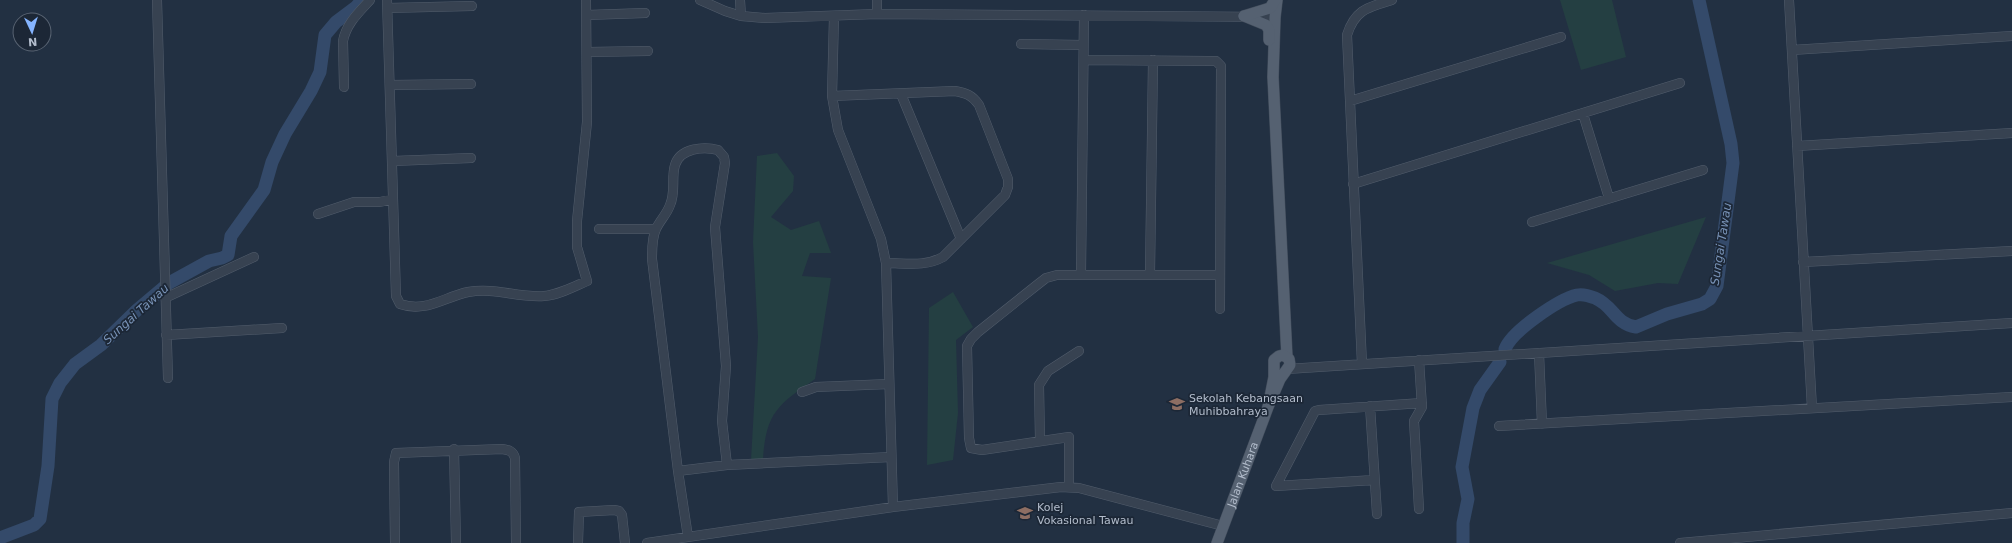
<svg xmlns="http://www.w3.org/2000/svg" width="2012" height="543" font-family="'DejaVu Sans',sans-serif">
  <rect width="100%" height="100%" fill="#223042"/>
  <!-- green -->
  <path fill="#243f42" d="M1560 0H1612L1626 57 1581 70Z
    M777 153 794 176 793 191 771 217 791 230 819 221 831 253H810L802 276 831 278 815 379C778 405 766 412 763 459L751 460 758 337 753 242 757 156Z
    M1706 217 1678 284 1658 283 1615 291 1589 275 1547 263Z
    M953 292 973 327 956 340 958 413 953 460 927 465 929 308Z"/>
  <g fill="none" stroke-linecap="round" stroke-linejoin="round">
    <!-- river -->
    <path stroke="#344a6a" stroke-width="13" d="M1505 349C1512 331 1559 299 1577 295 1582 294 1590 296 1595 298 1614 306 1614 323 1636 327L1667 314 1702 304 1710 299 1717 286 1733 163 1731 144 1699 0
      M0 538 34 525 40 519 48 466 52 399 60 383 75 364 101 345 137 310 169 283 209 261 222 258 228 255 231 236 264 190 272 162 285 134 311 91 320 72 325 35 336 22 356 7 362 0
      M1463 543V523L1468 499 1462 467 1473 408 1480 390 1500 362"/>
    <defs>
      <path id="minor" d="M157 0 168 378
        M387 0 396 296 400 304C426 313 444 297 468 292 495 287 518 298 544 296 558 295 573 287 587 281L577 247V221L587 122 586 0
        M700 0 725 11 741 16 765 18 877 14 1275 17
        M740 0 741 16
        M877 0V14
        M1789 0 1812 408
        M388 8 472 6
        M587 15 645 13
        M834 16 832 96 838 130 881 239 886 263 893 507
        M1021 44 1083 45
        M1792 50 2012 36
        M588 52 648 51
        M1084 60 1209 61H1216L1221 66 1220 309
        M390 85 471 84
        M344 87 343 41C346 24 359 12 370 0
        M901 94 961 239
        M832 96 955 91C966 93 972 95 979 105L1008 179V187L1005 195 943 257C925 267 906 263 886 263
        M1350 101 1561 37
        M1583 114 1609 198
        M1797 146 2012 133
        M393 161 471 158
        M1353 184 1680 83
        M318 214 354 202H380L393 199
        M1532 222 1703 170
        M599 229H655
        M1803 262 2012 251
        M1081 274 1084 15
        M1150 274 1153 60
        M165 298 254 257
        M166 335 282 328
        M1539 353 1542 424
        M1362 364 1347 35C1355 9 1369 7 1392 0
        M1287 369 2012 323
        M802 392 816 387 889 384
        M1370 406 1377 514
        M1499 426 2012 397
        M1040 441 1039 385 1048 371 1079 351
        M454 449 456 543
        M678 471 727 465 891 457
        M1276 486 1315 411 1319 410 1422 403
        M1276 486 1374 480
        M1069 487V437L982 450 971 448 969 438 967 346 971 339 978 332 1037 285 1046 278 1057 275H1220
        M1419 509 1414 421 1422 407 1419 360
        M688 537 678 471 652 259C652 250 652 237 656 229 660 220 667 214 670 205 676 192 671 178 675 165 680 148 704 146 718 150L724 157 725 163 715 227 726 366 722 421 727 465
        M395 543 394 462 396 453 502 449C509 450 513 451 515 458L516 543
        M578 543 579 512 614 510 619 511 622 515 625 543
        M647 543 893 507 1061 487 1079 488 1223 526
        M1680 543 2012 513"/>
      <g id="major">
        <path d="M1277 0 1275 17 1273 77 1287 357"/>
        <path d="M1244 16 1266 25 1269 30V40"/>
        <path d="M1244 16 1270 8 1275 0"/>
        <path id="s1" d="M1217 543 1268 407 1280 379 1290 365 1289 359 1283 355 1279 356 1274 360V377L1268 407"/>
      </g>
    </defs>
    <!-- minor casing -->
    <use href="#minor" stroke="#525d6c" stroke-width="10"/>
    <!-- major casing -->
    <use href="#major" stroke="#404b5a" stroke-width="12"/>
    <!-- minor -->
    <use href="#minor" stroke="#374251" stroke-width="9"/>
    <!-- major -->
    <use href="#major" stroke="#556171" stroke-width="11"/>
  </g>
  <!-- icons -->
  <defs>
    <symbol id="school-bare" viewBox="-9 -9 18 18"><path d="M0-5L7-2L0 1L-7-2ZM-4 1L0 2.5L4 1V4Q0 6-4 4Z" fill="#8d6e63" stroke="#1c2736" stroke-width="2.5" paint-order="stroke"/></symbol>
    <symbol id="university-bare" viewBox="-9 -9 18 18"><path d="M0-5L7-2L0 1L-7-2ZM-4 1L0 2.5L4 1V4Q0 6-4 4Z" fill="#8d6e63" stroke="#1c2736" stroke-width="2.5" paint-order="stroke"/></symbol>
  </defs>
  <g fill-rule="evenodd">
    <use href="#school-bare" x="1166" y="393" width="22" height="22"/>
    <use href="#university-bare" x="1014" y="502" width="22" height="22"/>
  </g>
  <g text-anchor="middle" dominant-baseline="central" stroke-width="3.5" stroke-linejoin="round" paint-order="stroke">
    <!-- poi labels -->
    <g font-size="11" fill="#b3bdcc" stroke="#1c2736" text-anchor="start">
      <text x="1189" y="398">Sekolah Kebangsaan<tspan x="1189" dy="13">Muhibbahraya</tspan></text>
      <text x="1037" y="507">Kolej<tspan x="1037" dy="13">Vokasional Tawau</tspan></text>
    </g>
    <!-- street labels -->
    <g font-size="11" fill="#b3bdcc" stroke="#1c2736">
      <text stroke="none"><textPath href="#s1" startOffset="73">Jalan Kuhara</textPath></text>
    </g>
    <!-- water labels -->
    <g font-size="12" font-style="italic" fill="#7892b6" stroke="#1c2736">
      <text transform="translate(1721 244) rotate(-81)">Sungai Tawau</text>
      <text transform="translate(136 314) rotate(-42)">Sungai Tawau</text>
    </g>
  </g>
  <!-- north arrow -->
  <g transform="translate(32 32) rotate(176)"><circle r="19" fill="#1c2736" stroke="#586372"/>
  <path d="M0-3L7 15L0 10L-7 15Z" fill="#85b4ff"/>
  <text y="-6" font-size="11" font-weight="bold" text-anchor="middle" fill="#b3bdcc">N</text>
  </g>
</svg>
